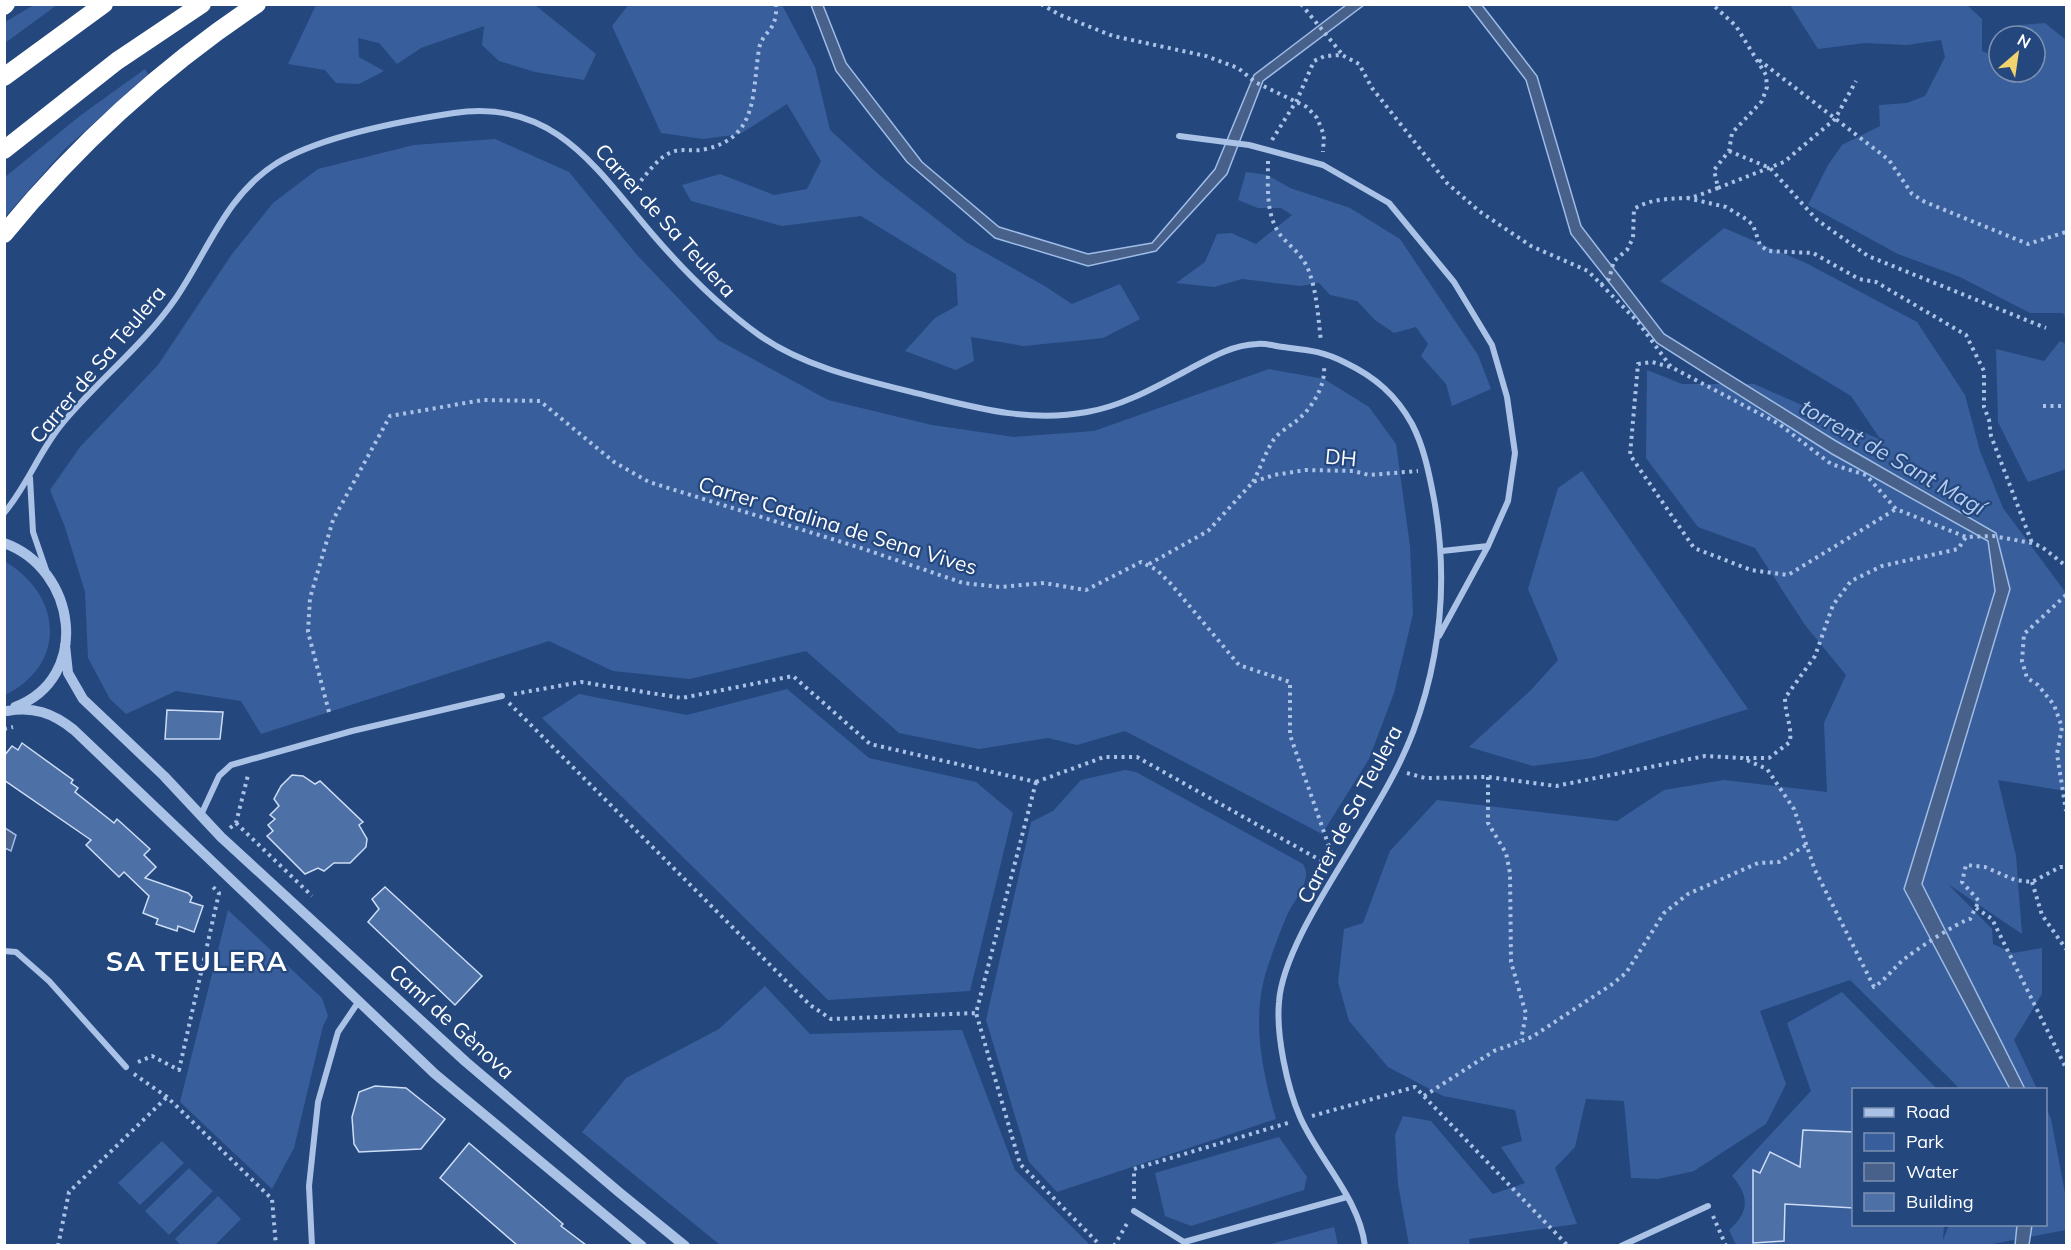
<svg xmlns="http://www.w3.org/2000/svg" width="2071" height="1250" font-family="Mulish,sans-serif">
  <rect width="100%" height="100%" fill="#24477e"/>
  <!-- green -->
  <path fill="#385f9c" d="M629 4 782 5 815 67 830 130 878 174 966 242 1043 285 1072 304 1120 284 1140 319 1103 338 1024 346 971 337 974 361 956 370 905 351 935 318 958 305 956 274 861 216 782 226 691 201 682 185 720 174 774 195 807 189 821 161 787 104 740 134 703 139 661 133 612 26Z
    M34 5H57L5 43V22Z
    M316 5H535L596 54 584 80 535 72 499 61 482 45 484 26 421 48 397 64 379 43 358 38 359 57 384 71 359 84 336 83 325 70 288 64Z
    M1790 5H1967L1982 19V51L1999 57V72H2035V36H2014L2020 25 2045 23 2066 40V319L2063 313H2030L1960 277 1898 254 1808 205 1828 165 1842 145 1880 126 1879 105 1907 103 1925 96 1945 57 1941 40 1907 45 1865 43 1818 49Z
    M145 69 148 74 65 149 5 217V177L81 115Z
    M495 139 569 172 637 255 718 340 828 400 932 425 1014 437 1094 431 1269 369 1324 379 1369 407 1396 444 1410 546 1413 614 1394 693 1369 759 1322 834 1125 731 1077 745 1048 738 979 749 899 733 806 651 690 679 613 671 549 641 261 734 241 701 176 691 126 714 110 699 88 658 85 592 65 527 50 490 80 447 158 365 232 254 273 203 318 169 414 145Z
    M1246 172 1268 175 1290 188 1350 208 1400 239 1478 355 1491 389 1452 406 1446 384 1421 356 1428 344 1416 327 1394 333 1375 320 1357 301 1330 295 1319 283 1300 286 1242 279 1214 287 1176 283 1205 262 1217 234 1231 233 1256 244 1292 215 1281 208H1258L1238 200Z
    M1724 228 1806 263 1917 322 1965 395 1980 451 2003 508 2066 593V791L1998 780 2016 856 2022 934 1948 884 1992 929 1993 944 2013 953 2042 948V994L2014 1040 2037 1089H1960L1850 980 1760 1011 1786 1084 1766 1124 1694 1171 1658 1179 1631 1178 1624 1101 1586 1099 1575 1147 1555 1168 1577 1224 1469 1239 1470 1245H1409L1398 1184 1395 1135 1403 1116 1431 1121 1493 1194 1525 1183 1501 1147 1522 1141 1515 1110 1443 1096 1388 1067 1349 1021 1338 982 1344 929 1363 923 1390 851 1437 800 1617 821 1664 790 1724 780 1827 792 1824 723 1846 675 1805 625 1755 548 1698 527 1646 458 1647 370 1682 384H1754L1881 440 1851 396 1660 281Z
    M2060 341 2066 344V469L2028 482 1998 422 1996 349 2044 361Z
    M1582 471 1748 709 1593 758 1533 766 1469 747 1531 690 1558 660 1528 589 1558 488Z
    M4 561C62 594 68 664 5 695Z
    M787 689 869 758 976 782 1013 813 970 991 828 1000 542 718 579 694 687 715Z
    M1125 770 1136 772 1303 864C1305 868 1307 872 1306 876 1304 890 1294 901 1288 913 1280 931 1273 951 1267 969 1251 1018 1262 1071 1276 1119L1057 1192 1029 1162 986 1020 1031 822 1053 811 1081 780Z
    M228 910 322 998 328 1016 323 1026 294 1148 272 1189 180 1102Z
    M765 986 810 1034 962 1030 1015 1170 1090 1245H720L582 1132 626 1078 719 1029Z
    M1842 992 1937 1089 1854 1090V1224L1944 1225 1943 1240 1949 1225 2046 1224V1107L2051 1119 2066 1198V1230L1982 1246 1736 1245 1729 1230C1749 1213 1750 1196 1732 1176L1811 1091 1787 1023Z
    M1279 1137 1307 1177 1304 1190 1191 1226 1165 1216 1155 1173Z
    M162 1141 184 1163 140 1205 118 1183Z
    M189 1168 213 1191 169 1235 145 1211Z
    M218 1196 241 1219 215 1245H181L175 1239Z
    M1334 1227 1338 1245H1267Z"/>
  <!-- water -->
  <path fill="#48618a" stroke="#9ebce7" stroke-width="1.5" d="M811 5H823L846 63 922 162 999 227 1088 254 1152 243 1215 169 1254 75 1346 5H1364L1263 81 1227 174 1156 251 1088 266 995 238 907 162 836 71Z
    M1468 5H1482L1537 76 1581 226 1664 334 1836 441 1996 533 2010 589 1922 884 2025 1089H2010L1904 889 1995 591 1988 541 1832 454 1657 343 1571 234 1526 80Z
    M5 828 16 835 11 851 5 848Z
    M2017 1225H2032L2029 1245H2015Z"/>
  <!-- building -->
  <path fill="#4d70a7" stroke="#cdddf5" stroke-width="1.5" d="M167 710 223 712 220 739H165Z
    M22 743 73 780 71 783 78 788 75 792 114 823 117 819 150 849 144 855 156 867 145 878 188 893 192 897 190 902 203 906 194 932 178 926 177 931 156 924 158 919 143 913 149 896 124 872 119 877 86 845 91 840 4 780V756L12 746 18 750Z
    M292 775 303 776 315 784 320 781 363 822 359 825 367 839 366 847 350 863H334L324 871 318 868 305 874 267 836 273 831 268 825 275 819 270 815 279 806 274 799 281 786Z
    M385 887 482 976 455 1005 368 922 379 909 372 899Z
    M375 1086 406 1088 445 1119 421 1149 359 1152 354 1144 352 1117 359 1092Z
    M1803 1130 1854 1132V1208L1785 1204 1784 1241 1753 1243V1170L1760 1173 1770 1152 1800 1167Z
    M469 1143 563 1224 561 1226 586 1245H517L440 1178Z"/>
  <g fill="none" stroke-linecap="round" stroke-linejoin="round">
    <!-- path -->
    <path stroke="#aac2e6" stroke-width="4" stroke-dasharray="3 4.5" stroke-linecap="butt" d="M1041 4 1060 15 1113 36 1206 56 1238 68 1255 82 1307 107 1317 118 1324 135 1323 152
      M1301 4 1342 54
      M1759 60 1889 160 1912 194 1925 202 2028 244 2066 232
      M1272 140 1297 100 1314 61 1325 56 1342 55 1359 64 1372 88 1447 183 1479 211 1531 246 1588 271 1638 322 1671 367 1779 424 1831 464 1866 475 1896 509 1966 537 1993 536 2032 543 2042 547 2066 566
      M1729 151 1770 168 1817 220 1868 256 2046 328
      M1268 161C1268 186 1265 217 1282 237 1291 247 1302 255 1308 269 1317 291 1318 317 1321 341
      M1718 188 1784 162 1835 119 1856 81
      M631 192C642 181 653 163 666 155 680 146 691 153 706 149 759 137 752 91 759 49 762 31 778 32 776 4
      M1687 198 1726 207 1746 219 1753 225 1760 245 1768 251 1813 253 1859 279 1876 282 1966 335 1984 371V407L1989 420 1991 436 2032 543
      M1601 285 1609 279 1614 261 1627 250 1633 238 1634 209C1650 199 1667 199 1685 198 1696 198 1708 191 1718 188L1714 170 1729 151 1732 133 1762 101 1767 87 1766 75 1736 26 1712 4
      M1670 367 1652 362 1638 364 1630 455 1694 548 1751 570 1788 575 1896 509
      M2043 406H2066
      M1253 482C1260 469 1264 456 1271 444 1276 434 1287 428 1295 422 1311 410 1326 386 1324 366
      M1149 564 1208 531 1253 482 1274 475 1306 470 1353 471 1369 475 1418 471
      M2066 595 2024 634 2022 661 2027 678 2038 685 2054 705 2062 727 2057 754 2066 811
      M514 694 581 682 682 698 793 676 870 744 1036 782
      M509 703 810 1005 831 1019 976 1013
      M329 712 308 632 310 598 333 520 390 416 483 400 540 401 614 462 649 482 864 549 963 583 1000 587 1044 583 1086 590 1141 562 1157 570 1171 584 1239 665 1290 682V735L1332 855
      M4 729 13 727
      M1746 758H1769L1790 742C1792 726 1785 714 1785 698L1815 656 1833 605 1851 581 1882 566 1958 549 1966 537
      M1407 773 1425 778 1488 777 1556 786 1705 756 1742 758 1767 769 1794 809 1815 870 1874 987C1886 979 1892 970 1902 961 1912 952 1958 922 1970 919L1979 901 1962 882 1966 865 1985 867 2015 880 2032 882 2060 867H2066
      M1488 777V823L1506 853 1510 873 1511 962 1526 1014 1521 1040
      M1036 782 1104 757H1137L1327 864
      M1036 782 976 1013 1020 1164 1101 1246
      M236 823 312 896
      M230 828 236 823 248 775
      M2032 882 2042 915 2066 949
      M1976 908 1992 919 2066 1068
      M138 1062 152 1056 179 1070 219 893 210 884
      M134 1074 167 1097 272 1199 276 1246
      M1424 1096 1494 1051 1532 1037 1611 985 1626 973 1664 913 1688 894 1758 863 1779 862 1806 845
      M1312 1116 1415 1087 1568 1246
      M1134 1199V1169L1291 1122
      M1713 1216 1726 1246
      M58 1246 69 1192 167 1097
      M1114 1246 1129 1220"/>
    <!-- minor -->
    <path stroke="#aac2e6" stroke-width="6" d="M1179 136 1249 145 1323 165 1389 203 1454 282 1492 345 1507 397 1515 453 1508 501 1488 546 1439 636
      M30 478 33 532 46 570
      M4 513C27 486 39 452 61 425 97 381 143 346 176 298 208 251 226 195 277 163 321 136 402 121 454 113 555 98 597 170 654 236 686 273 720 307 759 335 809 370 873 382 932 397 984 410 1033 422 1087 412 1122 406 1154 388 1184 372 1207 360 1230 345 1257 344 1266 343 1274 346 1283 347 1308 350 1323 351 1346 363 1375 377 1396 395 1412 424 1424 447 1429 473 1434 499 1448 577 1441 657 1413 732 1398 772 1373 811 1351 848 1327 888 1282 956 1279 1002 1276 1035 1287 1087 1300 1117 1319 1160 1359 1198 1365 1246
      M1442 551 1488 546
      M200 817 219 776 231 765 352 731 502 696
      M4 951 16 952 49 981 126 1067
      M1134 1211 1184 1242 1347 1197
      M312 1246 309 1186 318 1102 338 1032 359 1001
      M1621 1246 1708 1206"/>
    <!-- tertiary -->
    <path stroke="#aac2e6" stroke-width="10" d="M4 543C77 569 92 678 15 707
      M65 645 68 673 83 699 164 776 221 837 466 1062 620 1193 685 1246
      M7 711C33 706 53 713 74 730L435 1074 642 1246"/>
    <!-- motorway -->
    <path stroke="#fff" stroke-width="18" d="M4 6 6 4
      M4 77 104 4
      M4 150 117 61 202 4
      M4 234C76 146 163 67 257 4"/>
  </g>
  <g text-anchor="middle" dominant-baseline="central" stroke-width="4.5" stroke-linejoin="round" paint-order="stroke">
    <!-- street labels -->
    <g font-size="21" fill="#fff" stroke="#24477e">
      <text transform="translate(666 220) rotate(48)">Carrer de Sa Teulera</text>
      <text transform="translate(97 364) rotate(-50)">Carrer de Sa Teulera</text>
      <text transform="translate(1341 457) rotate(5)">DH</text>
      <text transform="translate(838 525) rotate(17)">Carrer Catalina de Sena Vives</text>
      <text transform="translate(1349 814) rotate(-62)">Carrer de Sa Teulera</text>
      <text transform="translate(452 1021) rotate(42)">Camí de Gènova</text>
    </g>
    <!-- water labels -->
    <g font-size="22" font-style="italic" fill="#b5ccee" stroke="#24477e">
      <text transform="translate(1893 457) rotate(30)">torrent de Sant Magí</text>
    </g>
    <!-- district labels -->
    <g font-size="27" font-weight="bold" letter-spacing="1.5" fill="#fff" stroke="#24477e">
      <text x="197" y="961">SA TEULERA</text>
    </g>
  </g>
  <!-- border -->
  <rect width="2071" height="1250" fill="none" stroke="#ffffff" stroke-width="12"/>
  <!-- legend -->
  <rect x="1852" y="1088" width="195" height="138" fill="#24477e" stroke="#7c91b2" stroke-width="1.5"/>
  <rect x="1864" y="1108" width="30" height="9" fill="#aac2e6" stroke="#7c91b2" stroke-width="1.5"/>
  <text x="1906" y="1118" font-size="18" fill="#ffffff">Road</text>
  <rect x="1864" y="1133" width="30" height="18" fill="#385f9c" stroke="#7c91b2" stroke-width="1.5"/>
  <text x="1906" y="1148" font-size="18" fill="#ffffff">Park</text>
  <rect x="1864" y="1163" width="30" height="18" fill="#48618a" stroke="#7c91b2" stroke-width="1.5"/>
  <text x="1906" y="1178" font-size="18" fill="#ffffff">Water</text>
  <rect x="1864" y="1193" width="30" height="18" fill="#4d70a7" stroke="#7c91b2" stroke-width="1.5"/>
  <text x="1906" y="1208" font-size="18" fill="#ffffff">Building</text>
  <!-- north arrow -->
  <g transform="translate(2017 54) rotate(29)"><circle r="28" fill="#24477e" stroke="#7c91b2" stroke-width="1.5"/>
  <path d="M0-4.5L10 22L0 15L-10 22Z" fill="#f0d26e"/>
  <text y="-9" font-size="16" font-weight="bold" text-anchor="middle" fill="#ffffff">N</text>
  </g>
</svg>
